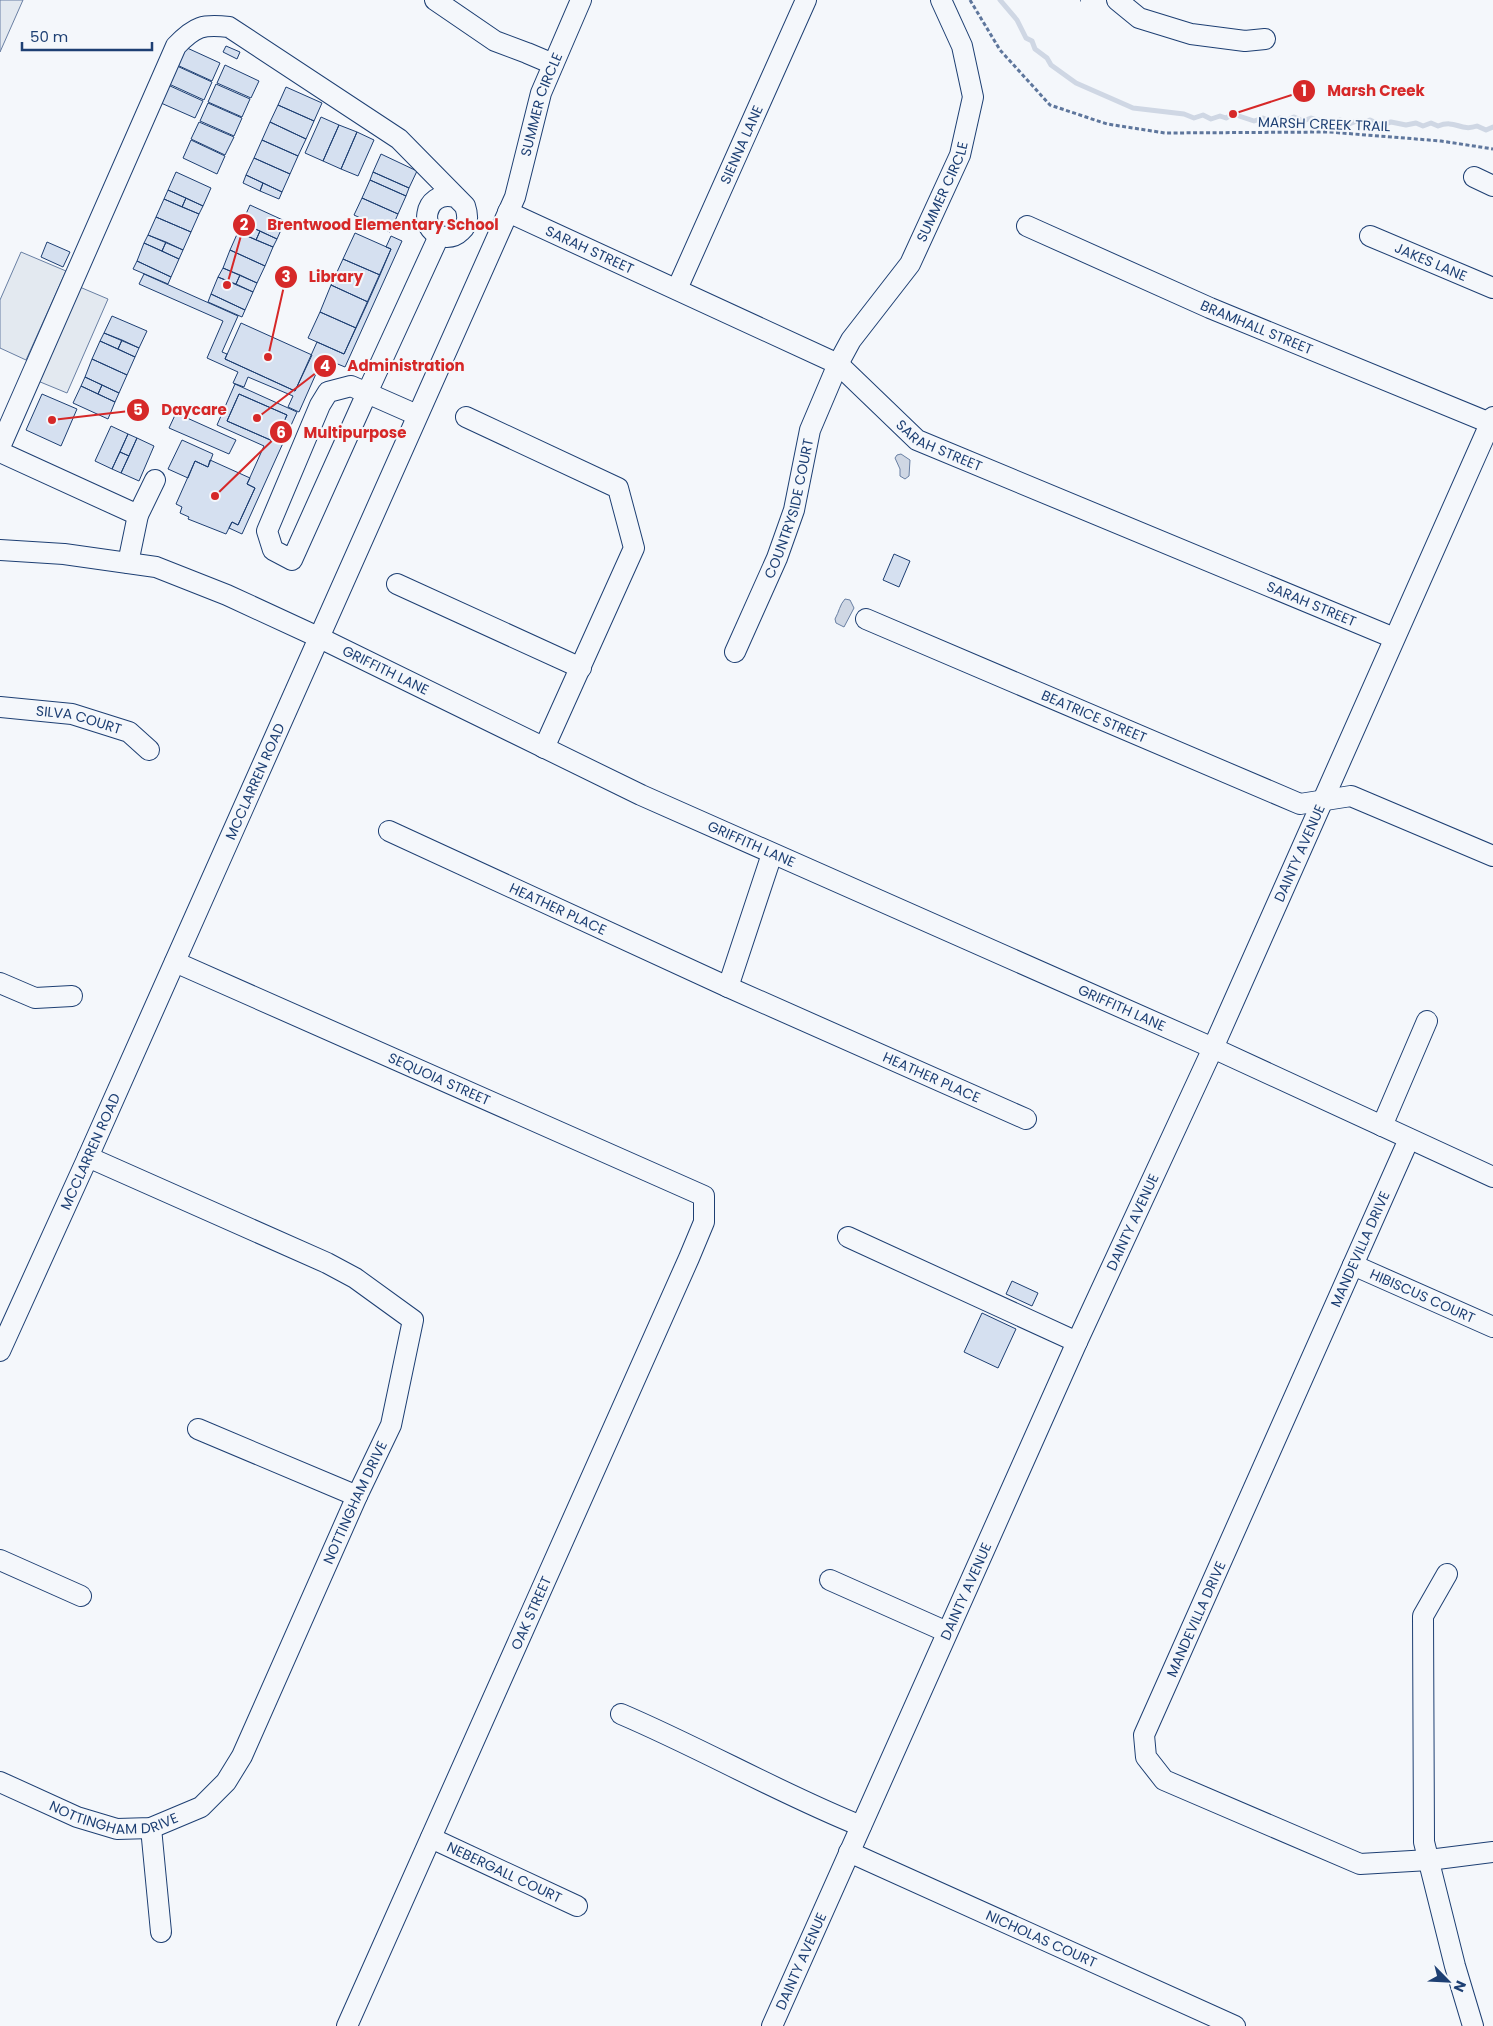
<svg xmlns="http://www.w3.org/2000/svg" width="1493" height="2026" font-family="Poppins,sans-serif">
  <rect width="100%" height="100%" fill="#f4f7fb"/>
  <!-- green -->
  <path fill="#e3e9f0" stroke="#687fa3" d="M0 0H23L0 52Z
    M21 252 66 271 26 360 0 348V300Z
    M75 285 108 299 67 393 33 379Z"/>
  <!-- water -->
  <path fill="#cfd7e4" stroke="#687fa3" d="M901 454 910 460 909 476 905 479 900 476V469L895 458 897 455Z
    M845 599 850 600 854 608 844 627 836 623 835 619C839 612 840 604 845 599Z"/>
  <g fill="none" stroke-linecap="round" stroke-linejoin="round">
    <!-- stream -->
    <path stroke="#cfd7e4" stroke-width="5" d="M1000 0 1017 20 1026 38 1032 41 1035 49 1047 58 1051 65 1076 83 1133 108 1184 114 1194 118 1203 115 1211 119 1220 116 1226 118 1233 114 1254 121 1263 118 1273 122 1280 118 1286 121 1294 117 1303 121 1311 118C1318 121 1325 120 1331 124L1340 120 1349 124 1357 121 1363 124 1370 120 1381 125 1391 122 1406 125 1416 123 1423 126 1431 123 1438 126C1456 119 1460 132 1477 126L1486 130 1493 127"/>
  </g>
  <!-- building -->
  <path fill="#d5e0f0" stroke="#1d3f73" fill-rule="evenodd" d="M226 46 240 52 237 59 223 52Z
    M185 47 220 63 212 81 177 65Z
    M225 65 259 81 251 98 217 83Z
    M177 66 212 82 204 100 169 84Z
    M216 84 250 99 242 117 208 102Z
    M168 85 203 101 195 118 161 103Z
    M286 87 322 103 314 121 278 105Z
    M208 103 242 118 234 136 200 121Z
    M278 105 314 121 306 139 270 122Z
    M321 117 339 125 323 161 305 153Z
    M199 122 234 137 225 155 191 139Z
    M270 122 306 139 298 156 262 140Z
    M339 125 357 132 341 169 323 161Z
    M357 132 374 140 358 176 341 169Z
    M191 140 225 156 217 174 183 158Z
    M262 140 298 156 290 174 254 158Z
    M381 154 417 171 409 188 373 172Z
    M254 158 290 174 282 192 246 175Z
    M176 172 211 188 203 206 168 190Z
    M373 172 409 188 406 196 370 180Z
    M246 175 263 183 260 191 243 183Z
    M370 180 406 196 398 214 362 198Z
    M263 183 282 192 279 199 260 191Z
    M168 190 186 198 182 207 164 199Z
    M186 198 203 206 199 214 182 207Z
    M362 198 398 214 390 232 354 215Z
    M164 199 199 214 191 232 156 217Z
    M250 205 285 221 277 239 242 223Z
    M156 217 191 232 183 250 148 235Z
    M242 223 260 231 256 240 238 232Z
    M260 231 277 239 273 247 256 240Z
    M238 232 273 247 265 266 230 250Z
    M355 233 391 249 380 275 343 259Z
    M148 235 166 242 162 251 144 243Z
    M391 236 402 241 345 367 323 358 299 412 288 407 293 396 248 377 244 387 233 383 238 372 207 358 223 321 139 284 144 274 238 316 222 352 227 354 225 359 295 391 317 342 344 354 391 249 386 247Z
    M47 242 70 252 63 267 41 257Z
    M166 242 183 250 179 259 162 251Z
    M144 243 179 259 171 277 137 261Z
    M230 250 265 266 257 283 223 268Z
    M343 259 380 275 368 302 331 285Z
    M137 261 171 277 168 284 133 269Z
    M223 268 240 275 236 284 218 277Z
    M240 275 257 283 253 292 236 284Z
    M218 277 253 292 245 310 211 294Z
    M331 285 368 302 356 328 320 312Z
    M211 294 245 310 242 317 208 302Z
    M320 312 356 328 344 354 308 338Z
    M112 316 147 331 139 348 104 333Z
    M241 323 312 355 295 391 225 359Z
    M104 333 122 340 118 349 100 341Z
    M122 340 139 348 135 357 118 349Z
    M100 341 135 357 127 375 92 359Z
    M92 359 127 375 119 393 85 377Z
    M85 377 102 385 98 394 81 386Z
    M235 384 297 412 242 534 229 528 232 522 238 525 255 488 247 484 264 446 217 425ZM239 394 287 415 275 442 227 421Z
    M102 385 119 393 115 402 98 394Z
    M81 386 115 402 108 419 73 403Z
    M42 394 77 409 61 446 26 430Z
    M239 394 287 415 275 442 227 421Z
    M176 413 236 440 229 454 169 428Z
    M111 426 128 434 112 469 95 461Z
    M128 434 137 438 129 456 120 452Z
    M137 438 154 446 139 481 121 473Z
    M182 440 213 454 208 467 195 461 188 478 168 469Z
    M120 452 129 456 121 473 112 469Z
    M210 460 250 478 247 484 255 488 238 525 232 522 226 534 188 519 189 517 180 513 182 507 176 504 195 461 208 467Z
    M894 554 910 561 899 587 883 580Z
    M1012 1281 1038 1293 1032 1306 1006 1294Z
    M982 1313 1016 1329 998 1368 964 1352Z"/>
  <g fill="none" stroke-linecap="round" stroke-linejoin="round">
    <defs>
      <g id="minor">
        <path d="M435 0 495 41 527 53 553 64"/>
        <path d="M1117 0 1139 18 1191 34 1245 41 1265 39"/>
        <path d="M1474 177 1493 186"/>
        <path id="s1" d="M508 212 838 364 917 440 1394 638"/>
        <path id="s2" d="M1027 226 1210 308 1490 423"/>
        <path id="s3" d="M1370 236 1493 288"/>
        <path id="s4" d="M677 289 806 0"/>
        <path d="M351 386 367 393 292 560 273 550 267 531 320 405 328 392Z"/>
        <path d="M417 415 367 393 439 236"/>
        <path d="M466 417 618 488 634 548 544 748"/>
        <path d="M0 447 176 46C195 26 203 24 229 27L399 139 465 206C468 215 469 224 461 231 457 235 452 237 447 237 417 236 422 189 455 197"/>
        <path d="M0 452 138 515"/>
        <path id="s5" d="M0 550 64 554 156 567 227 595 318 637 641 795 1213 1048 1493 1177"/>
        <path d="M128 563 138 515 155 480"/>
        <path d="M397 584 581 668"/>
        <path id="s6" d="M866 619 1300 804 1351 796 1493 856"/>
        <path id="s7" d="M735 652 777 558 794 510 810 430 838 364 851 340 910 264 960 155 973 97 962 46 941 0"/>
        <path id="s8" d="M0 707 72 714 129 732 149 750"/>
        <path id="s9" d="M389 831 728 987 1026 1119"/>
        <path id="s10" d="M175 962 704 1196V1222L689 1258 347 2026"/>
        <path d="M0 983 35 998 72 996"/>
        <path d="M728 987 772 854"/>
        <path d="M1382 1126 1427 1021"/>
        <path d="M1409 1139 1144 1735 1146 1757 1164 1780 1360 1864 1429 1860 1493 1852"/>
        <path d="M848 1237 1077 1342"/>
        <path id="s11" d="M1353 1265 1493 1327"/>
        <path id="s12" d="M0 1351 88 1157 515 197 541 93 581 0"/>
        <path d="M198 1429 357 1496"/>
        <path d="M0 1560 81 1596"/>
        <path d="M1447 1574 1423 1616 1424 1842 1455 1966 1473 2026"/>
        <path d="M830 1580 947 1632"/>
        <path d="M621 1714C703 1749 779 1793 861 1826"/>
        <path id="s13" d="M0 1782 77 1817 117 1829 151 1828 201 1807 226 1782 242 1756 357 1496 391 1425 413 1320 355 1278 327 1263 88 1157"/>
        <path d="M151 1828 161 1932"/>
        <path id="s14" d="M431 1838 577 1906"/>
        <path id="s15" d="M849 1852 1235 2026"/>
        <path id="s16" d="M772 2026 1077 1342 1213 1048 1493 417"/>
      </g>
    </defs>
    <!-- minor casing -->
    <use href="#minor" stroke="#1d3f73" stroke-width="22"/>
    <!-- path -->
    <path stroke="#5e769c" stroke-width="3" stroke-dasharray="4 2.5" stroke-linecap="butt" d="M970 0 1000 50 1050 105 1107 124 1165 133 1329 132 1441 141 1493 149
      M1080 0H1081"/>
    <!-- minor -->
    <use href="#minor" stroke="#f4f7fb" stroke-width="20"/>
  </g>
  <g text-anchor="middle" dominant-baseline="central" stroke-width="4" stroke-linejoin="round" paint-order="stroke">
    <!-- street labels -->
    <g font-size="14" fill="#1d3f73" stroke="#f4f7fb">
      <text stroke="none"><textPath href="#s12" startOffset="1360">SUMMER CIRCLE</textPath></text>
      <text transform="translate(1324 124) rotate(2)">MARSH CREEK TRAIL</text>
      <text stroke="none"><textPath href="#s4" startOffset="158">SIENNA LANE</textPath></text>
      <text stroke="none"><textPath href="#s7" startOffset="510">SUMMER CIRCLE</textPath></text>
      <text stroke="none"><textPath href="#s1" startOffset="90">SARAH STREET</textPath></text>
      <text stroke="none"><textPath href="#s3" startOffset="66">JAKES LANE</textPath></text>
      <text stroke="none"><textPath href="#s2" startOffset="251">BRAMHALL STREET</textPath></text>
      <text stroke="none"><textPath href="#s1" startOffset="495">SARAH STREET</textPath></text>
      <text stroke="none"><textPath href="#s7" startOffset="154">COUNTRYSIDE COURT</textPath></text>
      <text stroke="none"><textPath href="#s1" startOffset="900">SARAH STREET</textPath></text>
      <text stroke="none"><textPath href="#s5" startOffset="409">GRIFFITH LANE</textPath></text>
      <text stroke="none"><textPath href="#s6" startOffset="248">BEATRICE STREET</textPath></text>
      <text stroke="none"><textPath href="#s8" startOffset="80">SILVA COURT</textPath></text>
      <text stroke="none"><textPath href="#s12" startOffset="624">MCCLARREN ROAD</textPath></text>
      <text stroke="none"><textPath href="#s5" startOffset="814">GRIFFITH LANE</textPath></text>
      <text stroke="none"><textPath href="#s16" startOffset="1286">DAINTY AVENUE</textPath></text>
      <text stroke="none"><textPath href="#s9" startOffset="186">HEATHER PLACE</textPath></text>
      <text stroke="none"><textPath href="#s5" startOffset="1219">GRIFFITH LANE</textPath></text>
      <text stroke="none"><textPath href="#s9" startOffset="596">HEATHER PLACE</textPath></text>
      <text stroke="none"><textPath href="#s10" startOffset="289">SEQUOIA STREET</textPath></text>
      <text stroke="none"><textPath href="#s12" startOffset="219">MCCLARREN ROAD</textPath></text>
      <text stroke="none"><textPath href="#s16" startOffset="881">DAINTY AVENUE</textPath></text>
      <text transform="translate(1360 1249) rotate(-66)">MANDEVILLA DRIVE</text>
      <text stroke="none"><textPath href="#s11" startOffset="76">HIBISCUS COURT</textPath></text>
      <text stroke="none"><textPath href="#s13" startOffset="558">NOTTINGHAM DRIVE</textPath></text>
      <text stroke="none"><textPath href="#s16" startOffset="476">DAINTY AVENUE</textPath></text>
      <text transform="translate(531 1613) rotate(-66)">OAK STREET</text>
      <text transform="translate(1196 1619) rotate(-66)">MANDEVILLA DRIVE</text>
      <text stroke="none"><textPath href="#s13" startOffset="122">NOTTINGHAM DRIVE</textPath></text>
      <text stroke="none"><textPath href="#s14" startOffset="81">NEBERGALL COURT</textPath></text>
      <text stroke="none"><textPath href="#s15" startOffset="211">NICHOLAS COURT</textPath></text>
      <text stroke="none"><textPath href="#s16" startOffset="71">DAINTY AVENUE</textPath></text>
    </g>
  </g>
  <!-- callouts -->
  <path fill="none" stroke="#d62828" stroke-width="2" d="M1233 114L1304 91M227 285L244 225M268 357L286 277M257 418L325 366M52 420L138 410M215 496L281 432"/>
  <g fill="#d62828" stroke="#f4f7fb" stroke-width="2">
    <circle cx="1233" cy="114" r="5"/>
    <circle cx="227" cy="285" r="5"/>
    <circle cx="268" cy="357" r="5"/>
    <circle cx="257" cy="418" r="5"/>
    <circle cx="52" cy="420" r="5"/>
    <circle cx="215" cy="496" r="5"/>
    <circle cx="1304" cy="91" r="12"/>
    <circle cx="244" cy="225" r="12"/>
    <circle cx="286" cy="277" r="12"/>
    <circle cx="325" cy="366" r="12"/>
    <circle cx="138" cy="410" r="12"/>
    <circle cx="281" cy="432" r="12"/>
  </g>
  <g font-size="15" text-anchor="middle" font-weight="bold" fill="#fff">
    <text x="1304" y="96">1</text>
    <text x="244" y="230">2</text>
    <text x="286" y="282">3</text>
    <text x="325" y="371">4</text>
    <text x="138" y="415">5</text>
    <text x="281" y="438">6</text>
  </g>
  <g font-size="15" text-anchor="middle" font-weight="bold" fill="#d62828" stroke="#f4f7fb" stroke-width="4" stroke-linejoin="round" paint-order="stroke">
    <text x="1376" y="96">Marsh Creek</text>
    <text x="383" y="230">Brentwood Elementary School</text>
    <text x="336" y="282">Library</text>
    <text x="406" y="371">Administration</text>
    <text x="194" y="415">Daycare</text>
    <text x="355" y="438">Multipurpose</text>
  </g>
  <!-- north arrow -->
  <g transform="translate(1448 1981) rotate(114)" stroke="#f4f7fb" stroke-width="4" paint-order="stroke">
  <path d="M0-4L9 19L0 12L-9 19Z" fill="#1d3f73"/>
  <text y="-8" font-size="14" font-weight="bold" text-anchor="middle" fill="#1d3f73">N</text>
  </g>
  <!-- scale -->
  <path d="M22 42v8h130v-8" fill="none" stroke="#1d3f73" stroke-width="2.5"/>
  <text x="30" y="42" font-size="15" fill="#1d3f73" stroke="#f4f7fb" stroke-width="4" paint-order="stroke">50 m</text>
</svg>
